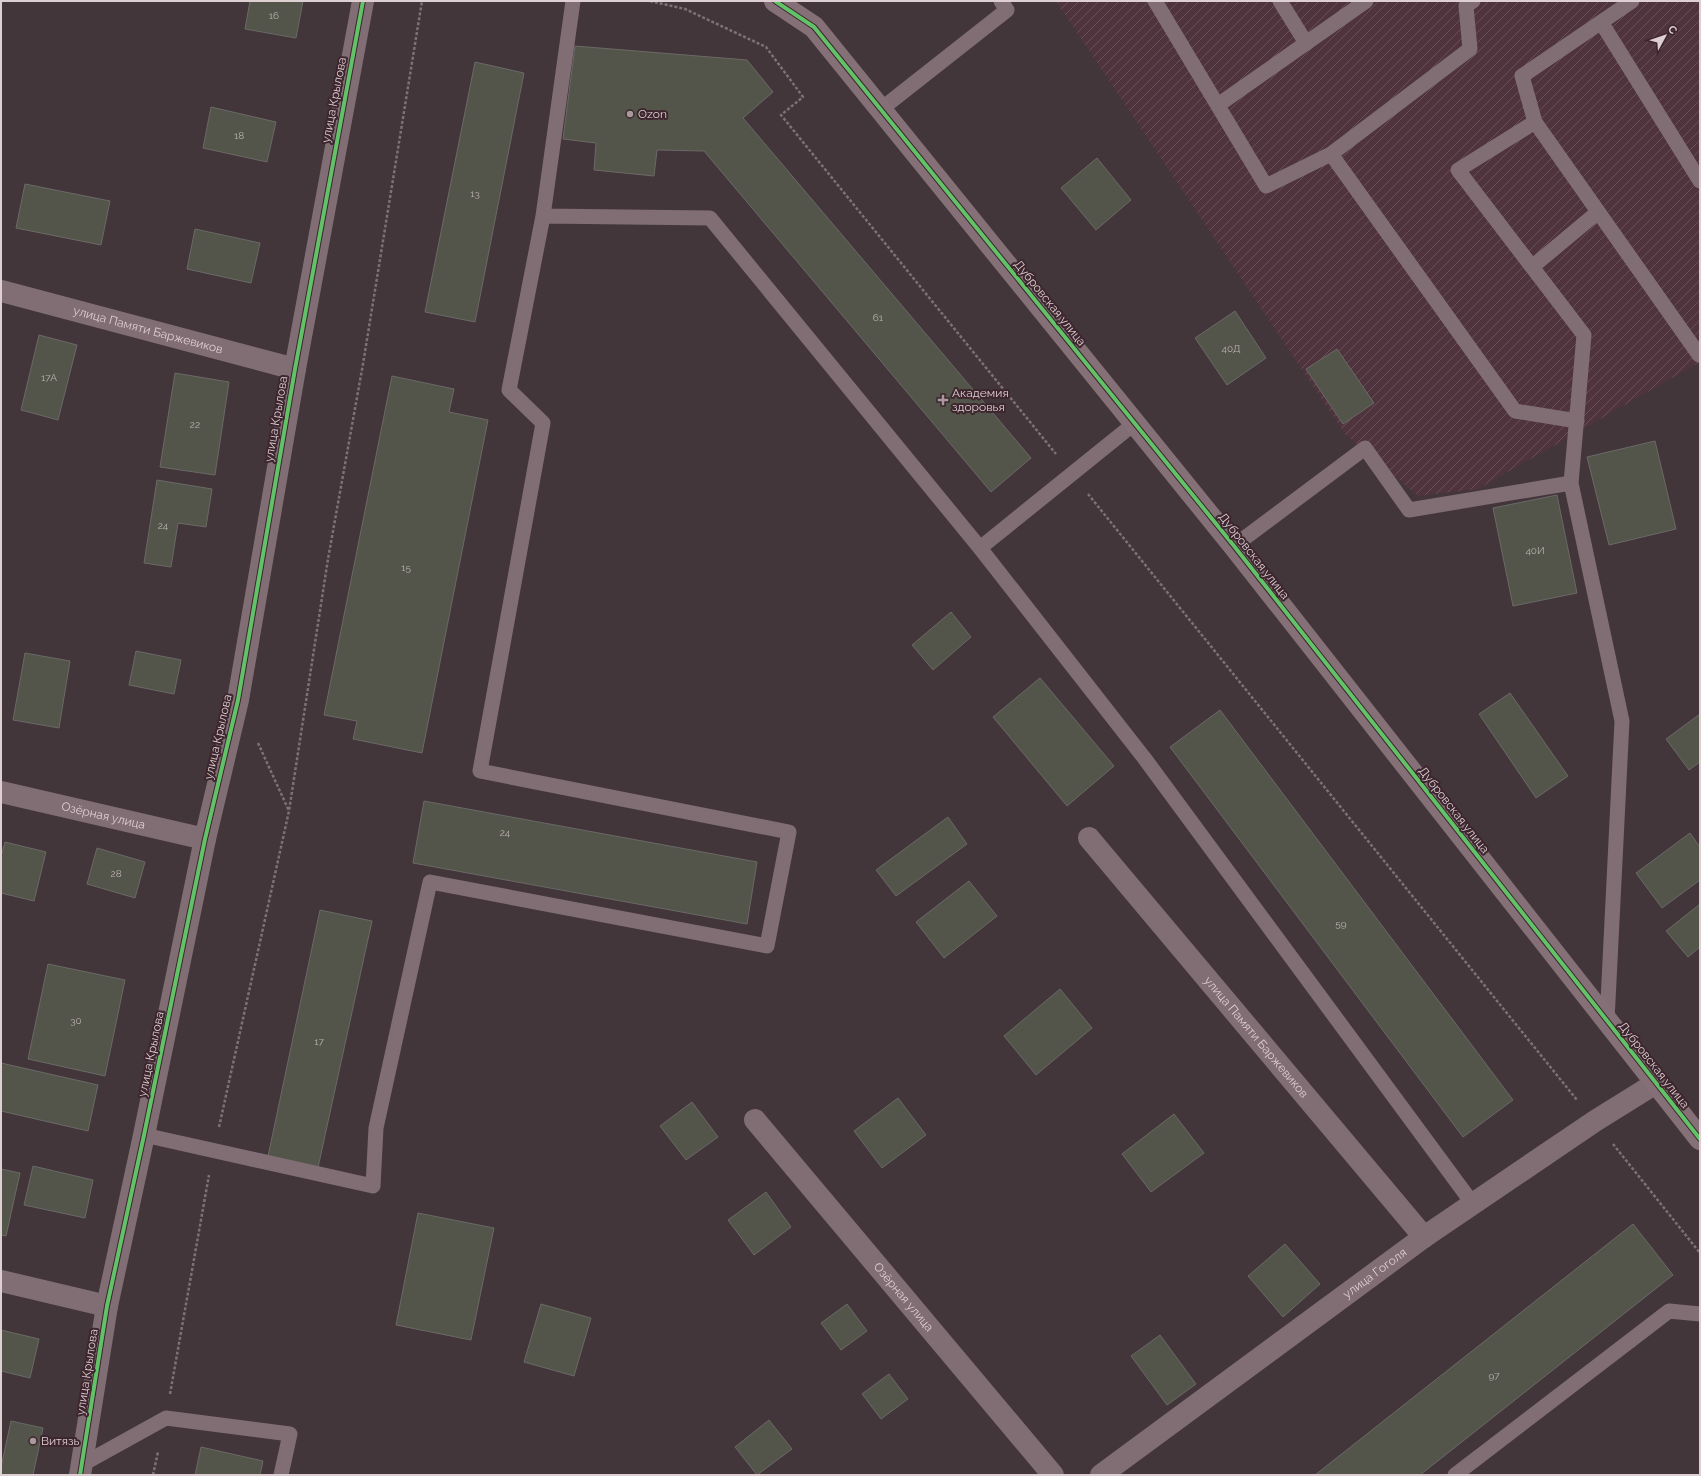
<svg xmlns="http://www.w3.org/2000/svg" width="1701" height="1476" font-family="Raleway,sans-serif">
  <defs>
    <pattern id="industrial-furrows" width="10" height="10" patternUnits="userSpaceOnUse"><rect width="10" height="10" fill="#4f333d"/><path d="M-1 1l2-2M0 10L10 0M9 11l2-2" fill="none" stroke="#685058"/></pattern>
  </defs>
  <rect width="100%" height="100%" fill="#42363a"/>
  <!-- industrial -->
  <path fill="url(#industrial-furrows)" d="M1056 1H1700V362L1478 489 1418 496 1345 434Z"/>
  <!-- building -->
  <path fill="#53554a" stroke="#6b6967" d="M250 1H303L296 38 245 29Z
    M575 46 747 60 773 92 743 118 1031 458 991 492 704 151 657 150 654 176 594 170 596 143 563 139Z
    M475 62 524 73 475 322 425 312Z
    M211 107 276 122 267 162 203 148Z
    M1097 158 1131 200 1096 230 1061 188Z
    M25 184 110 201 101 245 16 228Z
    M195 229 260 243 251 283 187 269Z
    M1235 311 1266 358 1227 385 1195 338Z
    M39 335 77 345 58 420 21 410Z
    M1337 349 1374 403 1343 424 1306 369Z
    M175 373 229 382 215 475 160 467Z
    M392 376 454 389 449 412 488 420 422 753 353 739 357 721 324 715Z
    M1655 441 1676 529 1609 545 1587 457Z
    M157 480 212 489 206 527 178 523 171 567 144 563Z
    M1557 495 1577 593 1513 606 1493 508Z
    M951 612 971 637 933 670 912 645Z
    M136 651 181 660 174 694 129 685Z
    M25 653 70 661 59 728 13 720Z
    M1040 678 1114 766 1067 806 993 717Z
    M1510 693 1568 776 1536 798 1479 714Z
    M1220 710 1513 1100 1463 1137 1170 747Z
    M1700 714V762L1689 770 1666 739Z
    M424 801 757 862 747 924 413 863Z
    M948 817 967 844 896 896 876 870Z
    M1690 833 1700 847V880L1662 908 1636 873Z
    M5 842 46 852 34 901 1 893V856Z
    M97 848 145 862 135 898 87 884Z
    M969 881 997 916 944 958 916 922Z
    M1700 904V947L1688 957 1666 931Z
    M320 910 372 921 317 1172 267 1161Z
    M48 964 125 980 105 1076 28 1059Z
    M1060 989 1092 1028 1036 1075 1004 1036Z
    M1 1063 98 1085 88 1131 1 1111Z
    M898 1098 926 1135 882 1168 854 1131Z
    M692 1102 718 1137 686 1160 660 1126Z
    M1174 1114 1204 1153 1151 1192 1122 1154Z
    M33 1166 93 1180 85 1218 24 1205Z
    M1 1169 20 1173 6 1236 1 1235Z
    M766 1192 791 1227 754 1255 728 1220Z
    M418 1213 494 1228 471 1340 396 1325Z
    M1633 1224 1673 1275 1420 1475H1315Z
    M1285 1244 1320 1284 1283 1317 1248 1276Z
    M541 1304 591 1318 574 1376 524 1362Z
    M847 1304 867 1331 841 1350 821 1323Z
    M1 1330 39 1339 30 1378 1 1371Z
    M1160 1335 1196 1384 1167 1405 1131 1356Z
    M889 1374 908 1399 881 1419 862 1394Z
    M769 1420 792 1449 757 1475 735 1447Z
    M11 1421 43 1428 33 1475H1V1467Z
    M201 1447 263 1461 260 1475H195Z"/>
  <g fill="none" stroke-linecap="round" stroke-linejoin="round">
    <!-- path -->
    <path stroke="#7e7176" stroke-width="2.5" stroke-dasharray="3 2" stroke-linecap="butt" d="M650 1 685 9 766 47 803 97 781 115 1056 454
      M1088 494 1577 1100
      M258 743 289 811
      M219 1127 289 811 328 559 363 364 422 1
      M1613 1144 1700 1253
      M170 1394 209 1175
      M153 1475 158 1452"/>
    <!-- lane -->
    <path stroke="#816e74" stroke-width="15" d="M1155 1 1266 186 1331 154
      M1280 1 1306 43
      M1473 1 1466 6 1470 49 1331 154 1515 411 1577 421
      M1601 22 1700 181
      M1218 105 1366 1
      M880 110 1007 10 1001 1
      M1535 122 1699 355
      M543 216 710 218 980 548 1145 759 1473 1204
      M1532 267 1598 212
      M1571 483 1622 721 1607 1021
      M1234 546 1365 448 1409 510 1571 483 1584 335 1458 170 1535 122 1522 76 1632 1
      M980 548 1135 423
      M144 1135 373 1186 376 1128 430 882 767 946 789 832 480 771 543 423 509 390 543 216 573 1
      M83 1464 166 1418 290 1434 281 1475
      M1455 1475 1669 1311 1700 1314"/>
    <!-- street -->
    <g stroke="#816e74" stroke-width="22">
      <path id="s1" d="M1 291 295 369"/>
      <path id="s2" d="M1 792 205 839"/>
      <path id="s3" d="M1089 838 1424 1237"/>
      <path id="s4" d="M755 1120 1053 1475"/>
      <path d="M1 1281 107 1306"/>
      <path d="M80 1475 107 1306 144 1135 205 839 238 700 295 369 363 1"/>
      <path id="s5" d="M1101 1475 1424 1237 1595 1121 1656 1083"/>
    </g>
    <!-- secondary -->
    <path stroke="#847076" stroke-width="22" d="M775 1 814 27 1234 546 1700 1139"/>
    <defs>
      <path id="cycleway" d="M775 1 814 27 1234 546 1700 1139
        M80 1475 107 1306 144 1135 205 839 238 700 295 369 363 1"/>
    </defs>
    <!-- cycleway casing -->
    <use href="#cycleway" stroke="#3d262e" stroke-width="6"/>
    <!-- cycleway -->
    <use href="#cycleway" stroke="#61c268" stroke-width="4"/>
  </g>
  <!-- markers -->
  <g fill="#a7999d" stroke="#3d262e" stroke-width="1.5">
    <circle cx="630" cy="114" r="4"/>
    <path d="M941 394h4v4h4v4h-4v4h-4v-4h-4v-4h4z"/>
    <circle cx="33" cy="1441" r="4"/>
  </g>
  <g text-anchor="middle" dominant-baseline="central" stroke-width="4" stroke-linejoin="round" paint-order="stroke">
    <!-- number labels -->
    <g font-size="10" fill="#bbb0b1">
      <text x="274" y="15">16</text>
      <text x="239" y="135">18</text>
      <text x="475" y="193">13</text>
      <text x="878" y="317">61</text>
      <text x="1231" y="348">40Д</text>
      <text x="49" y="377">17А</text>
      <text x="195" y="424">22</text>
      <text x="163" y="525">24</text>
      <text x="1535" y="550">40И</text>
      <text x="406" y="567">15</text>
      <text x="505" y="832">24</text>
      <text x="116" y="873">28</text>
      <text x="1341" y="923">59</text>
      <text x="76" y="1020">30</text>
      <text x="319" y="1041">17</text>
      <text x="1494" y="1375">97</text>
    </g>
    <!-- street labels -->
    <g font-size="12" fill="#decfd3" stroke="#3d262e">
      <text transform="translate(334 100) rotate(-79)">улица Крылова</text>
      <text transform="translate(1050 303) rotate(51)">Дубровская улица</text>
      <text stroke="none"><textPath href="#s1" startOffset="152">улица Памяти Баржевиков</textPath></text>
      <text transform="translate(276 419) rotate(-80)">улица Крылова</text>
      <text transform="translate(1254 556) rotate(52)">Дубровская улица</text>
      <text transform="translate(218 737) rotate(-77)">улица Крылова</text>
      <text transform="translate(1454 810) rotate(52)">Дубровская улица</text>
      <text stroke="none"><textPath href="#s2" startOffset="105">Озёрная улица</textPath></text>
      <text stroke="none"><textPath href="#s3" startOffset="260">улица Памяти Баржевиков</textPath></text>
      <text transform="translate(151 1054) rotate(-78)">улица Крылова</text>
      <text transform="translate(1654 1065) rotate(52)">Дубровская улица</text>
      <text stroke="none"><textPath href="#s5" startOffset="340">улица Гоголя</textPath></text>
      <text stroke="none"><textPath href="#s4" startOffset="231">Озёрная улица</textPath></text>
      <text transform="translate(87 1372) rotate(-81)">улица Крылова</text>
    </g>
    <!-- poi labels -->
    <g font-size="12" fill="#decfd3" stroke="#3d262e" text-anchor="start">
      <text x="638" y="114">Ozon</text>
      <text x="952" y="393">Академия<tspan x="952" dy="14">здоровья</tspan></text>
      <text x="41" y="1441">Витязь</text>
    </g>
  </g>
  <!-- border -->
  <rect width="1701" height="1476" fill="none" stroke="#decfd3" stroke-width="4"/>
  <!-- north arrow -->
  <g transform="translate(1665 36) rotate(50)" stroke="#3d262e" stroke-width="3" paint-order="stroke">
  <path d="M0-3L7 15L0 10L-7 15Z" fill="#decfd3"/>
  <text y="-6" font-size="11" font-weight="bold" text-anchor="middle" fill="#decfd3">С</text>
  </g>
</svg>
